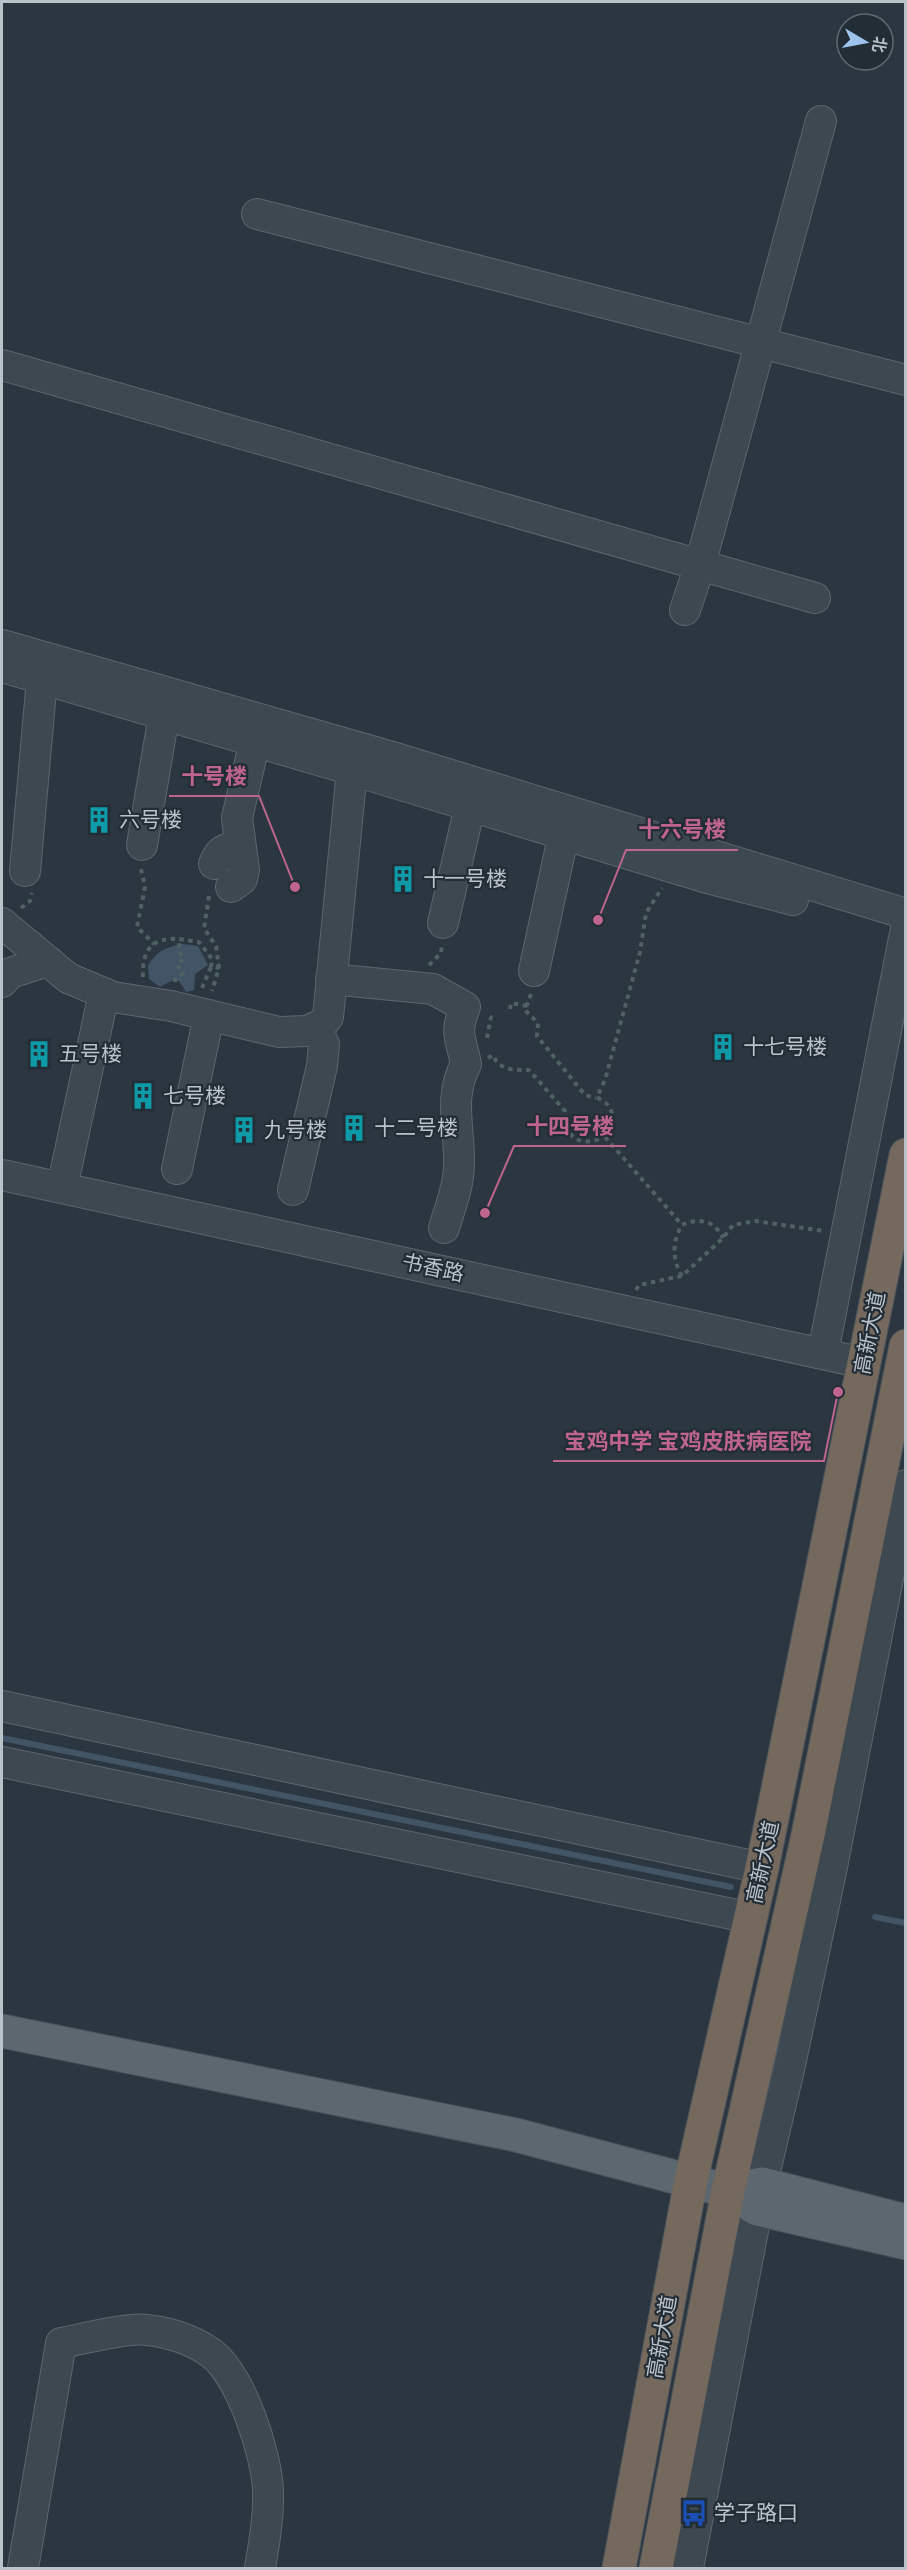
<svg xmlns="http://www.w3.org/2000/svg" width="907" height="2570" font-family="'Fira Sans','Noto Sans SC',sans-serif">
  <rect width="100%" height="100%" fill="#2b3640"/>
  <!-- water -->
  <path fill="#425567" d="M183 944 198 946 208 965 195 974 194 990 186 992 179 981 173 980 160 987 149 979 148 966C156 951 167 947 183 944Z"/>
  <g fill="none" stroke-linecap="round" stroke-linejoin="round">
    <!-- stream -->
    <path stroke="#425567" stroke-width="6" d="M2 1738 731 1887
      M875 1917 906 1923"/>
    <defs>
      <path id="minor" d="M257 214 906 380
        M2 365 815 598
        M685 610 700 565 821 121
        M2 645 392 757 906 914
        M2 667 352 770 707 878 793 900
        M142 845 164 715
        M214 864C219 850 229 843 242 854
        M25 871 42 679
        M231 887 242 879 244 870 237 818 255 741
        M2 923 68 978 113 997 171 1006 279 1032 307 1031 322 1024 328 1017 352 770
        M443 923 470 806
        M534 971 564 833
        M331 979 433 989 465 1007C454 1034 461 1038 466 1064 448 1097 460 1129 459 1164 459 1185 450 1208 444 1228
        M2 982 10 973 48 961
        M177 1169 209 1015
        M2 1175 864 1363
        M62 1188 104 993
        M293 1190 322 1066 324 1044 316 1027
        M823 1353 906 928
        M2 1706 762 1868
        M2 1762 751 1918
        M23 2568 61 2343C82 2339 129 2327 147 2330 169 2332 193 2340 211 2353 241 2375 267 2455 268 2491 269 2517 264 2543 260 2568
        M688 2568 762 2184 790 2065 832 1867 906 1485"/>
      <path id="major" d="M2 2031 516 2135 728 2191 757 2209 906 2243
        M728 2191 762 2184 906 2221"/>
      <path id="highway" d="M619 2568 691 2180 762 1868 906 1155
        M656 2568 728 2191 808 1835 906 1346"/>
    </defs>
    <!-- minor casing -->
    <use href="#minor" stroke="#5c666e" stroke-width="32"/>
    <!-- major casing -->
    <use href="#major" stroke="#48515a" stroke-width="35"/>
    <!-- highway casing -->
    <use href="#highway" stroke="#49535b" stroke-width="35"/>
    <!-- path -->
    <path stroke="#4f6162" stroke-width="4" stroke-dasharray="4.5 4.5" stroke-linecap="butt" d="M141 869 145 887 137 927 154 944
      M209 896 204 928 216 946 219 968 212 991
      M21 908 30 901 32 893
      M429 965 441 953 442 945
      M143 977C142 951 151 937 179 939
      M175 982V979L183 973 177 965 184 958 179 952V939L199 942 212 959 211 967 219 968
      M202 988 211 967
      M531 994 525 1010 538 1023 537 1036 585 1095 596 1098
      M510 1009 511 1003 527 1006
      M487 1038 491 1017 487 1015
      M488 1058 493 1055C499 1071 515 1070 529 1070L565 1111C561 1163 632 1140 608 1105 606 1102 600 1100 597 1097L605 1080 640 952 646 913 662 888
      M605 1137 682 1225C699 1217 715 1221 723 1238
      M682 1276C672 1260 672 1241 682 1225
      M636 1290 639 1285 682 1276 723 1238 733 1225 755 1221 824 1231"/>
    <!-- minor -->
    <use href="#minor" stroke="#3e4850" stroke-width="30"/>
    <!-- major -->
    <use href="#major" stroke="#5d6770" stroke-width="33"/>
    <!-- highway -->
    <use href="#highway" stroke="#75695d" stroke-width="33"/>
  </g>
  <!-- icons -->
  <defs>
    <symbol id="building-bare" viewBox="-9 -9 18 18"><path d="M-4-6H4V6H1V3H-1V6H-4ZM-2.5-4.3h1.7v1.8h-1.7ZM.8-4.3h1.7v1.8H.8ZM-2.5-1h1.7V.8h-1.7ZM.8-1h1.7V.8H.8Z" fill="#0f9aa8" stroke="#232d36" stroke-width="2.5" paint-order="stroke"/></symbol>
    <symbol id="bus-bare" viewBox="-9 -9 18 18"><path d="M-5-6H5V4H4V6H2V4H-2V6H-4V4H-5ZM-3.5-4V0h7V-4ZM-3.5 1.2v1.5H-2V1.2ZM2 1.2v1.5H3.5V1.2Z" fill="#1a4fb4" stroke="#232d36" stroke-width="2.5" paint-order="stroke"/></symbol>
  </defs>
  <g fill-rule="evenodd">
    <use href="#building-bare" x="80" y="801" width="38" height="38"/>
    <use href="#building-bare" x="384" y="860" width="38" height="38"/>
    <use href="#building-bare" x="704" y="1028" width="38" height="38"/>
    <use href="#building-bare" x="20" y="1035" width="38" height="38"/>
    <use href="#building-bare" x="124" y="1077" width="38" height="38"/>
    <use href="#building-bare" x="335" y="1109" width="38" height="38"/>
    <use href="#building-bare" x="225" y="1111" width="38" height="38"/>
    <use href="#bus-bare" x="675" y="2494" width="38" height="38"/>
  </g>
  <g text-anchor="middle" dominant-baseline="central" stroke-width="4.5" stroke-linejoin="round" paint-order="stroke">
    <!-- poi labels -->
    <g font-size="21" fill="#bbc3ca" stroke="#232d36" text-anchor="start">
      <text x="119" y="820">六号楼</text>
      <text x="423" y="879">十一号楼</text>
      <text x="743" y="1047">十七号楼</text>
      <text x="59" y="1054">五号楼</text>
      <text x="163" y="1096">七号楼</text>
      <text x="374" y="1128">十二号楼</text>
      <text x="264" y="1130">九号楼</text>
      <text x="714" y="2513">学子路口</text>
    </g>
    <!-- street labels -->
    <g font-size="21" fill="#bbc3ca" stroke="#232d36">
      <text transform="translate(433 1268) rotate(12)">书香路</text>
      <text transform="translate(870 1333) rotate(-79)">高新大道</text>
      <text transform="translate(763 1862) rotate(-78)">高新大道</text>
      <text transform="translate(662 2337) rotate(-80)">高新大道</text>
    </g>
  </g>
  <!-- callouts -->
  <path fill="none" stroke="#bf658d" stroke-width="2" d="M295 887L259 796H169M598 920L626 850H738M485 1213L514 1146H626M838 1392L824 1461H553"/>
  <g fill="#bf658d" stroke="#232d36" stroke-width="2">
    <circle cx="295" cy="887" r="6"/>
    <circle cx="598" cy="920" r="6"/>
    <circle cx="485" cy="1213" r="6"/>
    <circle cx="838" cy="1392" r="6"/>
  </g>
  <g font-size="22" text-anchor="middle" font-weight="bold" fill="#bf658d" stroke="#232d36" stroke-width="4.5" stroke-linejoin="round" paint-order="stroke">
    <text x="214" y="784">十号楼</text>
    <text x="682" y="837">十六号楼</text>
    <text x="570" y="1134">十四号楼</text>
    <text x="688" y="1449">宝鸡中学 宝鸡皮肤病医院</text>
  </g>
  <!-- border -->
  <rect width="907" height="2570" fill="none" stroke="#bbc3ca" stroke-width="6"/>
  <!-- north arrow -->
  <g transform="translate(865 42) rotate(100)"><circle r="28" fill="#232d36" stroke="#606971" stroke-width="1.5"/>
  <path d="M0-4.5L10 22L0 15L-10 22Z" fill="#9ec4ed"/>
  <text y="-9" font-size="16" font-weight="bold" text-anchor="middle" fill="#bbc3ca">北</text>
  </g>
</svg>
